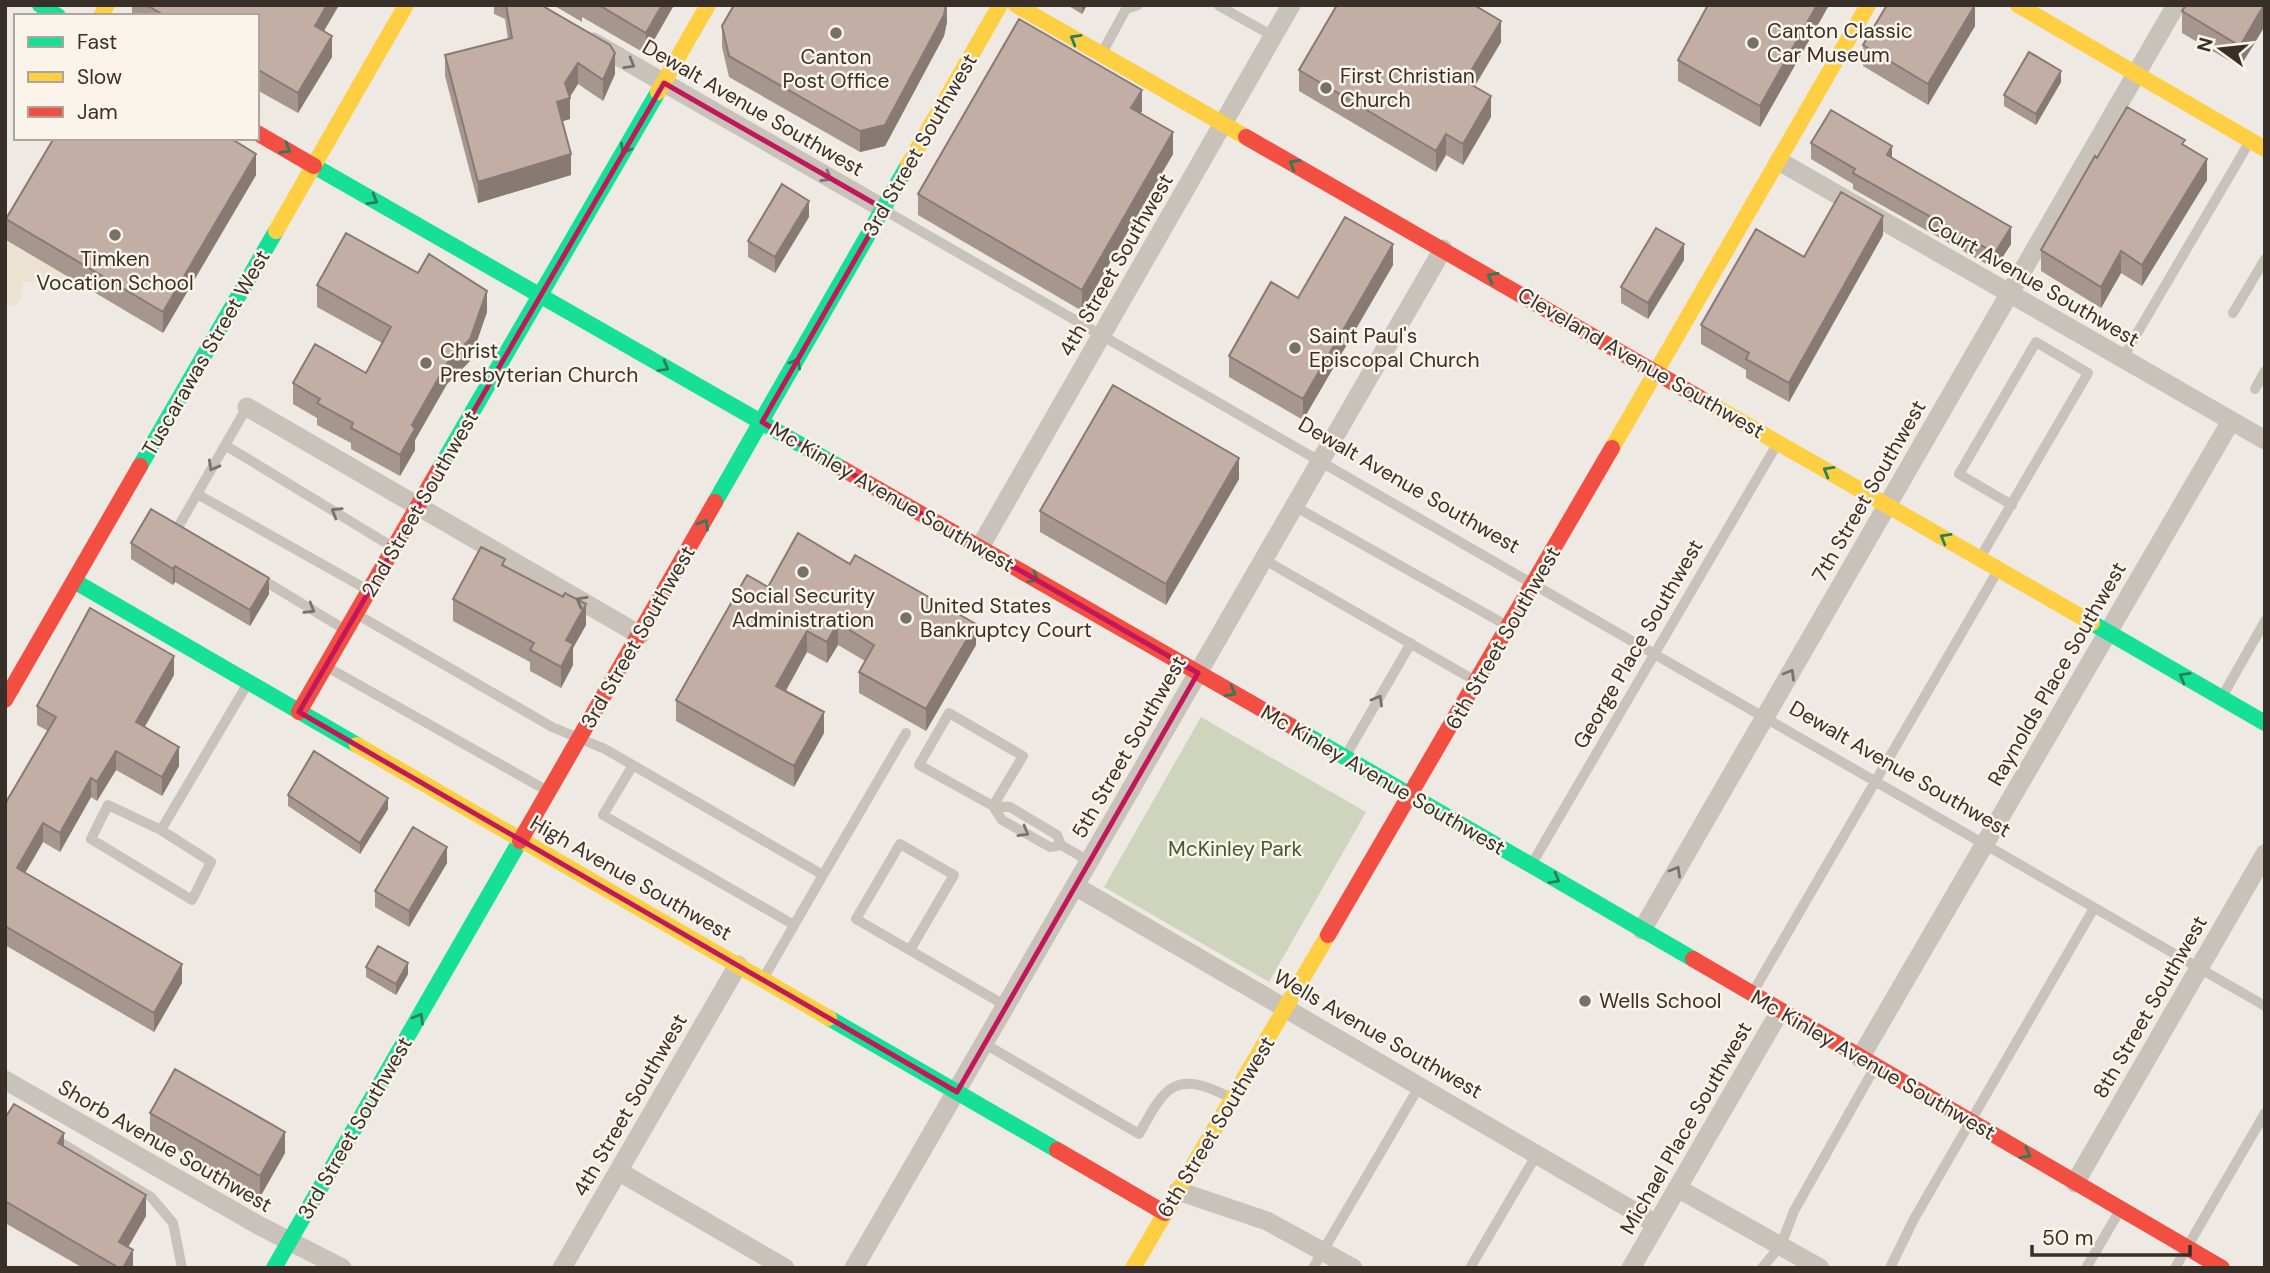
<svg xmlns="http://www.w3.org/2000/svg" width="2270" height="1273" font-family="'DM Sans',sans-serif">
  <rect width="100%" height="100%" fill="#eee9e3"/>
  <!-- green -->
  <path fill="#cfd4bc" d="M1201 717 1366 812 1269 982 1104 887Z"/>
  <!-- plaza -->
  <path fill="#ece2d2" d="M6 240 69 278 63 290 52 283 23 282 22 297 15 306 5 304Z"/>
  <g fill="none" stroke-linecap="round" stroke-linejoin="round">
    <!-- lane -->
    <path stroke="#c8c2bb" stroke-width="10" d="M1219 6 1273 36
      M1102 53 1126 9 1138 5
      M884 210 2265 1006
      M2233 313 2265 259
      M2122 359 2250 141
      M2255 389 2265 371
      M225 445 391 546
      M197 494 368 590
      M1294 506 1506 625
      M185 534 177 529 247 407
      M1980 558 2088 373 2036 342 1959 474 2012 505
      M1263 559 1474 680
      M258 577 344 629
      M358 615 552 727 605 749 823 875 763 979
      M327 667 546 790
      M2222 697 2265 621
      M1345 757 1411 643
      M633 765 603 815 794 925
      M993 806 1023 756 949 713 919 765 993 806 1002 820 1050 847 1061 845
      M993 806 1010 807 1057 835 1061 845 1089 861
      M161 830 108 805 91 839 192 900 211 862 161 830 248 683
      M1533 862 1776 446
      M823 875 906 733
      M910 950 954 875 900 844 856 919 1006 1006
      M1753 992 1997 572
      M985 1044 1139 1134C1165 1087 1174 1069 1229 1097
      M55 1139 151 1197 173 1223 182 1268
      M1313 1268 1420 1085
      M1470 1268 1537 1154
      M1762 1268 1781 1245 1794 1211 1875 1067
      M1890 1268 1914 1219 2094 908
      M2086 1268 2120 1210
      M2175 1268 2265 1113"/>
    <!-- street -->
    <path stroke="#c8c2bb" stroke-width="19" d="M593 42 884 209
      M1779 161 2265 440
      M247 407 640 635
      M980 547 1291 5
      M1075 886 1656 1224
      M1642 930 2176 5
      M1860 1058 2231 421
      M5 1080 260 1226 342 1268
      M618 1171 785 1268
      M2075 1183 2265 854
      M1677 1188 1820 1268
      M1178 1191 1267 1221 1353 1268
      M562 1268 738 965
      M854 1268 1443 249
      M1631 1268 1780 1011"/>
    <!-- fast -->
    <path stroke="#16e098" stroke-width="16" d="M40 5 58 16
      M314 166 843 469
      M140 466 276 231
      M438 471 658 92
      M715 502 908 165
      M74 581 357 745
      M2092 623 2265 723
      M1298 730 1693 959
      M829 1018 1057 1150
      M274 1268 520 841"/>
    <!-- slow -->
    <path stroke="#ffcf43" stroke-width="16" d="M1016 5 1246 137
      M2018 5 2265 149
      M101 16 107 5
      M658 92 708 5
      M908 165 1000 5
      M276 231 406 5
      M1700 398 2092 623
      M1612 448 1868 5
      M357 745 829 1018
      M1133 1268 1328 935"/>
    <!-- jam -->
    <path stroke="#f24e42" stroke-width="16" d="M257 133 314 166
      M1246 137 1700 398
      M843 469 1298 730
      M5 700 140 466
      M299 712 438 471
      M520 841 715 502
      M1328 935 1612 448
      M1693 959 2222 1268
      M1057 1150 1165 1213"/>
  </g>
  <!-- wall -->
  <path fill="#a7968d" d="M132 5H339L324 31 332 57 298 113 257 90V16H132Z
    M494 5H541L615 74 603 101 578 84 570 97V119L562 121 571 175 478 203 445 76V55L508 39 505 19 494 14Z
    M553 5H674L646 54 582 17V22Z
    M947 5V22L944 36 885 146 860 152 729 77 722 47V26Z
    M1067 5H1087L1082 14Z
    M1708 5H1829L1760 127 1678 81V60Z
    M2265 5 2240 67 2182 33V11Z
    M1975 26 1928 105 1863 66V45Z
    M1501 42 1475 86 1491 117 1463 165 1446 155 1436 172 1299 91V70Z
    M2061 82 2036 125 2004 106V95Z
    M1142 111 1140 114 1173 154 1082 311 918 215V194Z
    M1811 143 1892 158 2011 244 1995 269 1853 189V184L1811 159Z
    M2185 146 2207 180 2142 286 2121 273 2101 308 2041 271V250L2097 158Z
    M256 175 163 333 6 240V219Z
    M809 217 775 273 748 257V241Z
    M1883 235 1789 402 1746 378V370L1701 344V325L1804 257Z
    M1684 260 1648 319 1621 303V287Z
    M1393 265 1303 420 1229 377V356L1298 298Z
    M317 285 487 312 470 361 447 384 415 440V450L400 476 351 449V443L317 425V418L293 404V383L366 373 382 343 317 307Z
    M1239 479 1166 605 1040 532V511Z
    M131 543 269 594 250 626 175 582 173 585 131 559Z
    M505 566 586 625 573 648V665L561 688 530 671V662L453 621V599Z
    M768 587 976 645 926 731 859 693V672L865 661 838 645 827 663 807 652 786 691 824 733 794 787 676 721V700Z
    M174 675 145 727 179 766 162 796 116 770 97 801 91 797 60 852 43 842 25 873 182 983 154 1032 5 945V804L48 731 37 725V706Z
    M288 795 388 809 360 854 288 806Z
    M447 863 409 927 375 907V891Z
    M366 967 408 974 396 995 366 977Z
    M150 1113 285 1153 260 1197 150 1134Z
    M5 1118 64 1147 146 1216 128 1247 133 1268H83L5 1223Z"/>
  <!-- shaded-wall -->
  <path fill="#887a73" d="M327 5H339L315 46V26Z
    M662 5H674L646 54V33Z
    M946 5 947 22 944 36 885 146 860 152V131Z
    M1082 5H1087L1082 14Z
    M1817 5H1829L1760 127V106Z
    M1975 5V26L1928 105V84Z
    M2265 5V26L2240 67V46Z
    M1501 21V42L1465 102V81Z
    M332 36V57L298 113V93Z
    M615 53V74L603 101V80Z
    M578 63V84L568 99 570 98V119L557 123V102L565 83Z
    M2061 71V82L2036 125V114Z
    M1142 90V111L1131 129V108Z
    M1491 96V117L1463 165V144Z
    M1173 132V154L1082 311V290Z
    M1446 134V155L1436 172V151Z
    M1892 146V162L1887 155Z
    M256 154V175L163 333V312Z
    M571 154V175L478 203V182Z
    M2207 159V180L2142 286V265Z
    M809 201V217L775 273V257Z
    M1883 216V235L1789 402V383Z
    M2011 227V244L1995 269V253Z
    M1393 244V265L1303 420V399Z
    M1684 244V260L1648 319V303Z
    M2121 251V273L2101 308V287Z
    M487 291V312L470 361 447 384 415 440V450L400 476V455L412 425Z
    M1239 458V479L1166 605V584Z
    M175 566V582L173 585V569Z
    M269 578V594L250 626V610Z
    M586 604V625L573 648V665L561 688V667L566 640Z
    M838 623V645L827 663V642Z
    M976 624V645L926 731V709Z
    M807 631V652L776 707V686Z
    M174 656V675L136 741V722Z
    M824 712V733L794 787V766Z
    M179 747V766L162 796V777Z
    M116 751V770L97 801V782Z
    M91 778V797L60 852V833Z
    M388 798V809L360 854V843Z
    M43 823V842L17 887V868Z
    M447 847V863L409 927V911Z
    M408 963V974L396 995V984Z
    M182 964V983L154 1032V1013Z
    M285 1132V1153L260 1197V1176Z
    M64 1133V1154L58 1143Z
    M146 1195V1216L119 1263V1242Z
    M133 1250V1268H123Z"/>
  <!-- building -->
  <path fill="#c2aea4" stroke="#887a73" stroke-width="2" d="M147 5H327L315 26 332 36 298 93 257 69V16H165Z
    M506 5H541L610 45 615 53 603 80 578 63 565 83 570 98 557 102 571 154 478 182 445 55 512 38Z
    M599 5H662L646 33Z
    M734 5H946L944 15 885 125 860 131 729 56 722 26Z
    M1337 5H1474L1501 21 1465 81 1491 96 1463 144 1446 134 1436 151 1299 70Z
    M1708 5H1817L1760 106 1678 60Z
    M1887 5H1975L1928 84 1863 45Z
    M2186 5H2264L2240 46 2182 11Z
    M1019 19 1142 90 1131 108 1173 132 1082 290 918 194Z
    M2029 52 2061 71 2036 114 2004 95Z
    M2127 107 2185 140 2182 144 2207 159 2142 265 2121 251 2101 287 2041 250 2095 156 2097 158Z
    M1831 110 1892 146 1887 155 2011 227 1995 253 1853 173 1855 169 1811 143Z
    M54 138H230L256 154 163 312 6 219Z
    M782 184 809 201 775 257 748 241Z
    M1841 192 1883 216 1789 383 1746 359 1749 353 1701 325 1756 229 1804 257Z
    M1345 217 1393 244 1303 399 1229 356 1271 282 1298 298Z
    M1656 228 1684 244 1648 303 1621 287Z
    M346 233 418 273 429 254 487 291 470 339 447 363 412 425 415 429 400 455 351 428 353 423 317 403 320 399 293 383 315 344 366 373 391 327 317 285Z
    M1113 385 1239 458 1166 584 1040 511Z
    M151 509 269 578 250 610 175 566 173 569 131 543Z
    M798 533 850 564 855 555 976 624 926 709 859 672 874 645 838 623 827 642 807 631 776 686 824 712 794 766 676 700 747 575 768 587Z
    M481 547 505 559 502 565 563 597 565 593 586 604 566 640 573 644 561 667 530 650 534 643 453 599Z
    M90 608 174 656 136 722 179 747 162 777 116 751 97 782 91 778 60 833 43 823 17 868 182 964 154 1013 5 926V804L56 717 37 706Z
    M314 751 388 798 360 843 288 795Z
    M413 827 447 847 409 911 375 891Z
    M378 946 408 963 396 984 366 967Z
    M175 1069 285 1132 260 1176 150 1113Z
    M14 1104 64 1133 58 1143 146 1195 119 1242 133 1250 123 1268H119L5 1201V1118Z"/>
  <!-- one-way arrows -->
  <defs><path id="oneway-chevron" d="M-2-3.5L2.5 0L-2 3.5" fill="none" stroke-width="1.6" stroke-linecap="round" stroke-linejoin="round" transform="scale(1.75)"/></defs>
  <g stroke="#297f5b">
    <use href="#oneway-chevron" transform="translate(1075 39) rotate(-150)"/>
    <use href="#oneway-chevron" transform="translate(286 149) rotate(30)"/>
    <use href="#oneway-chevron" transform="translate(625 149) rotate(120)"/>
    <use href="#oneway-chevron" transform="translate(1294 164) rotate(-150)"/>
    <use href="#oneway-chevron" transform="translate(373 200) rotate(30)"/>
    <use href="#oneway-chevron" transform="translate(1492 277) rotate(-150)"/>
    <use href="#oneway-chevron" transform="translate(796 363) rotate(-60)"/>
    <use href="#oneway-chevron" transform="translate(664 367) rotate(30)"/>
    <use href="#oneway-chevron" transform="translate(1828 471) rotate(-150)"/>
    <use href="#oneway-chevron" transform="translate(704 524) rotate(-60)"/>
    <use href="#oneway-chevron" transform="translate(1945 538) rotate(-150)"/>
    <use href="#oneway-chevron" transform="translate(1034 578) rotate(30)"/>
    <use href="#oneway-chevron" transform="translate(2184 677) rotate(-150)"/>
    <use href="#oneway-chevron" transform="translate(1231 692) rotate(30)"/>
    <use href="#oneway-chevron" transform="translate(1555 879) rotate(30)"/>
    <use href="#oneway-chevron" transform="translate(419 1018) rotate(-60)"/>
    <use href="#oneway-chevron" transform="translate(2026 1154) rotate(30)"/>
  </g>
  <g stroke="#79716b">
    <use href="#oneway-chevron" transform="translate(630 64) rotate(30)"/>
    <use href="#oneway-chevron" transform="translate(827 177) rotate(30)"/>
    <use href="#oneway-chevron" transform="translate(213 466) rotate(119)"/>
    <use href="#oneway-chevron" transform="translate(336 512) rotate(-149)"/>
    <use href="#oneway-chevron" transform="translate(581 601) rotate(-150)"/>
    <use href="#oneway-chevron" transform="translate(310 609) rotate(31)"/>
    <use href="#oneway-chevron" transform="translate(1790 674) rotate(-60)"/>
    <use href="#oneway-chevron" transform="translate(1378 700) rotate(-60)"/>
    <use href="#oneway-chevron" transform="translate(1024 832) rotate(30)"/>
    <use href="#oneway-chevron" transform="translate(1676 871) rotate(-60)"/>
  </g>
  <!-- marked area -->
  <path fill="none" stroke="#c2185b" stroke-width="5" stroke-linejoin="round" d="M664 83 884 209 762 422 1198 673 957 1092 299 712Z"/>
  <!-- markers -->
  <g fill="#78706a" stroke="#faf4eb" stroke-width="2.5">
    <circle cx="836" cy="33" r="7"/>
    <circle cx="1753" cy="43" r="7"/>
    <circle cx="1326" cy="88" r="7"/>
    <circle cx="115" cy="235" r="7"/>
    <circle cx="1295" cy="348" r="7"/>
    <circle cx="426" cy="363" r="7"/>
    <circle cx="803" cy="572" r="7"/>
    <circle cx="906" cy="618" r="7"/>
    <circle cx="1585" cy="1001" r="7"/>
  </g>
  <g text-anchor="middle" dominant-baseline="central" stroke-width="5" stroke-linejoin="round" paint-order="stroke">
    <!-- poi labels -->
    <g font-size="21" fill="#392f29" stroke="#faf4eb" text-anchor="start">
      <text x="1767" y="31">Canton Classic<tspan x="1767" dy="24">Car Museum</tspan></text>
      <text x="836" y="57" text-anchor="middle">Canton<tspan x="836" dy="24">Post Office</tspan></text>
      <text x="1340" y="76">First Christian<tspan x="1340" dy="24">Church</tspan></text>
      <text x="115" y="259" text-anchor="middle">Timken<tspan x="115" dy="24">Vocation School</tspan></text>
      <text x="1309" y="336">Saint Paul's<tspan x="1309" dy="24">Episcopal Church</tspan></text>
      <text x="440" y="351">Christ<tspan x="440" dy="24">Presbyterian Church</tspan></text>
      <text x="803" y="596" text-anchor="middle">Social Security<tspan x="803" dy="24">Administration</tspan></text>
      <text x="920" y="606">United States<tspan x="920" dy="24">Bankruptcy Court</tspan></text>
      <text x="1599" y="1001">Wells School</text>
    </g>
    <!-- street labels -->
    <g font-size="21" fill="#392f29" stroke="#faf4eb">
      <text transform="translate(753 108) rotate(30)">Dewalt Avenue Southwest</text>
      <text transform="translate(920 145) rotate(-60)">3rd Street Southwest</text>
      <text transform="translate(1116 265) rotate(-60)">4th Street Southwest</text>
      <text transform="translate(2033 281) rotate(30)">Court Avenue Southwest</text>
      <text transform="translate(206 353) rotate(-60)">Tuscarawas Street West</text>
      <text transform="translate(1641 363) rotate(30)">Cleveland Avenue Southwest</text>
      <text transform="translate(1409 485) rotate(30)">Dewalt Avenue Southwest</text>
      <text transform="translate(1869 491) rotate(-60)">7th Street Southwest</text>
      <text transform="translate(892 497) rotate(30)">Mc Kinley Avenue Southwest</text>
      <text transform="translate(420 504) rotate(-60)">2nd Street Southwest</text>
      <text transform="translate(638 637) rotate(-60)">3rd Street Southwest</text>
      <text transform="translate(1503 638) rotate(-60)">6th Street Southwest</text>
      <text transform="translate(1638 644) rotate(-60)">George Place Southwest</text>
      <text transform="translate(2057 674) rotate(-60)">Raynolds Place Southwest</text>
      <text transform="translate(1129 747) rotate(-60)">5th Street Southwest</text>
      <text transform="translate(1900 769) rotate(30)">Dewalt Avenue Southwest</text>
      <text transform="translate(1383 780) rotate(30)">Mc Kinley Avenue Southwest</text>
      <text transform="translate(631 878) rotate(30)">High Avenue Southwest</text>
      <text transform="translate(2150 1007) rotate(-60)">8th Street Southwest</text>
      <text transform="translate(1378 1034) rotate(30)">Wells Avenue Southwest</text>
      <text transform="translate(1873 1065) rotate(30)">Mc Kinley Avenue Southwest</text>
      <text transform="translate(630 1105) rotate(-60)">4th Street Southwest</text>
      <text transform="translate(1216 1127) rotate(-59)">6th Street Southwest</text>
      <text transform="translate(355 1128) rotate(-60)">3rd Street Southwest</text>
      <text transform="translate(1686 1128) rotate(-60)">Michael Place Southwest</text>
      <text transform="translate(165 1146) rotate(30)">Shorb Avenue Southwest</text>
    </g>
    <!-- park labels -->
    <g font-size="21" fill="#46582c" stroke="#faf4eb">
      <text x="1235" y="849">McKinley Park</text>
    </g>
  </g>
  <!-- border -->
  <rect width="2270" height="1273" fill="none" stroke="#392f29" stroke-width="14"/>
  <!-- legend -->
  <rect x="14" y="14" width="245" height="126" fill="#faf4eb" stroke="#ada59d" stroke-width="2"/>
  <rect x="28" y="37" width="35" height="10" fill="#16e098" stroke="#ada59d" stroke-width="2"/>
  <text x="77" y="49" font-size="21" fill="#392f29">Fast</text>
  <rect x="28" y="72" width="35" height="10" fill="#ffcf43" stroke="#ada59d" stroke-width="2"/>
  <text x="77" y="84" font-size="21" fill="#392f29">Slow</text>
  <rect x="28" y="107" width="35" height="10" fill="#f24e42" stroke="#ada59d" stroke-width="2"/>
  <text x="77" y="119" font-size="21" fill="#392f29">Jam</text>
  <!-- north arrow -->
  <g transform="translate(2221 49) rotate(285)" stroke="#faf4eb" stroke-width="5" paint-order="stroke">
  <path d="M0-5L12 26L0 18L-12 26Z" fill="#392f29"/>
  <text y="-10" font-size="19" font-weight="bold" text-anchor="middle" fill="#392f29">N</text>
  </g>
  <!-- scale -->
  <path d="M2032 1245v10h158v-10" fill="none" stroke="#392f29" stroke-width="3.5"/>
  <text x="2042" y="1245" font-size="21" fill="#392f29" stroke="#faf4eb" stroke-width="5" paint-order="stroke">50 m</text>
</svg>
